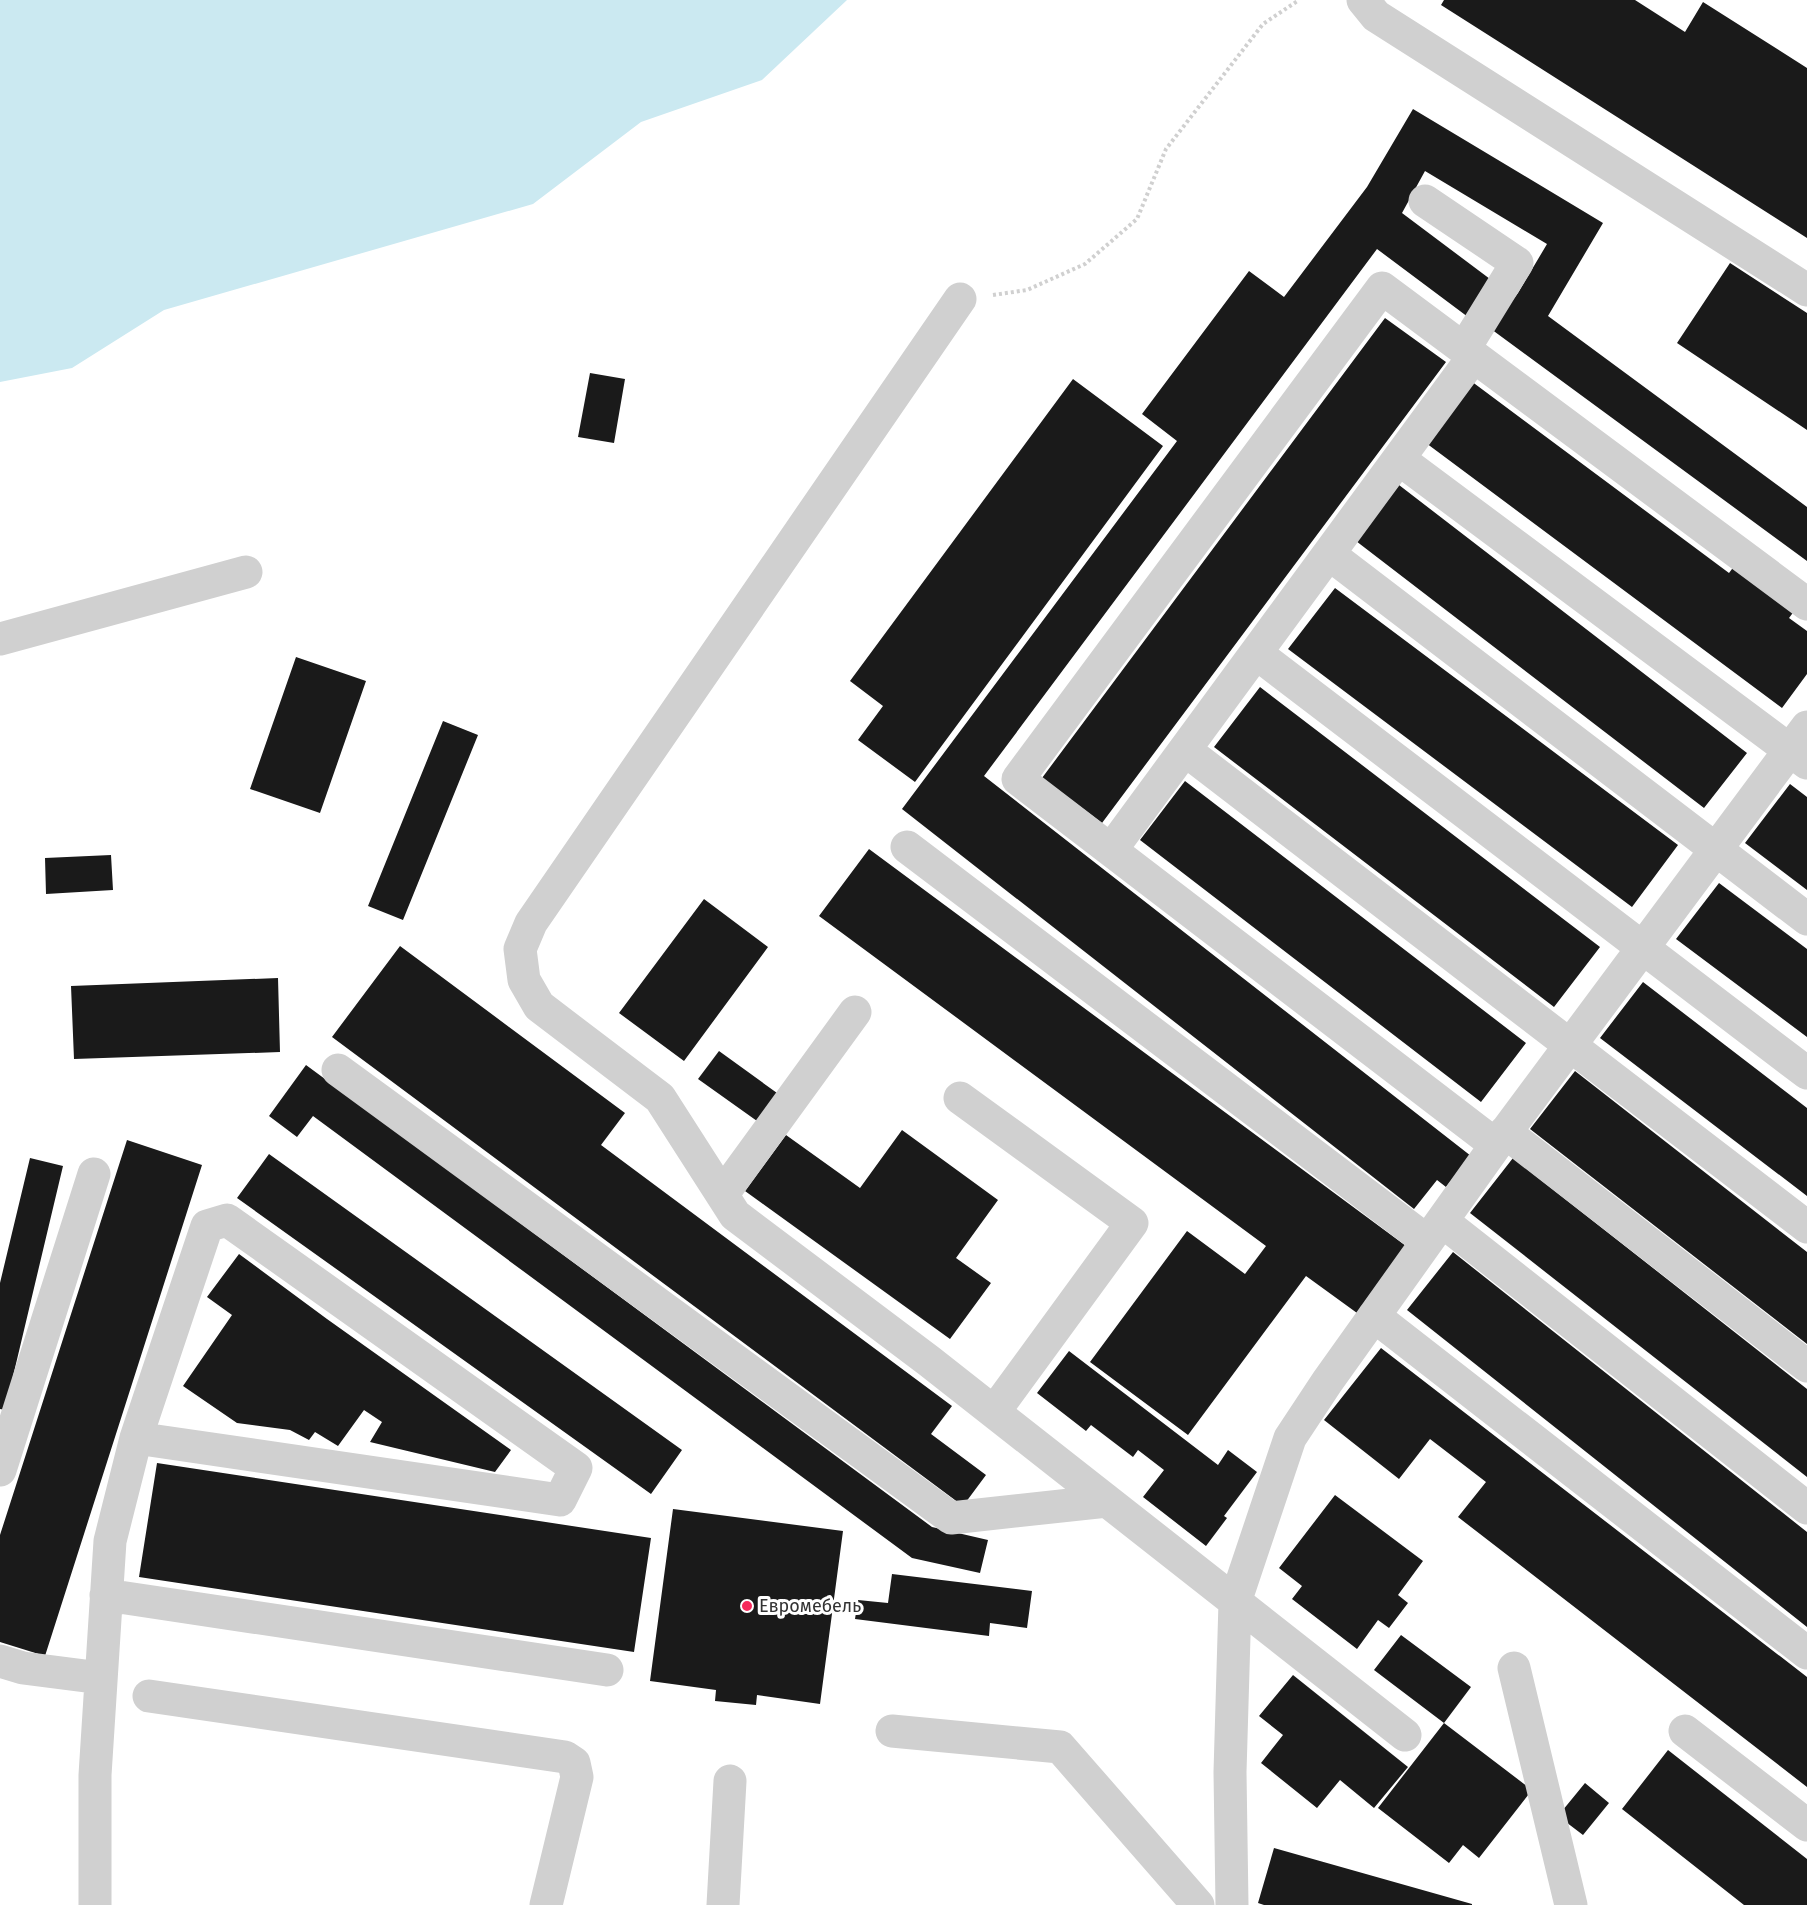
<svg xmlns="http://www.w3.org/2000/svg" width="1807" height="1905" font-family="'Fira Sans',sans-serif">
  <rect width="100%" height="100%" fill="#fff"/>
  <!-- water -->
  <path fill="#cbe9f1" d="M0 0H847L762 80 641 122 533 204 164 310 72 368 0 382Z"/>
  <!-- building -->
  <path fill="#1a1a1a" d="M1444 0H1635L1685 32 1703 2 1807 68V238L1441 5Z
    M1413 109 1603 223 1548 316 1807 507V561L1491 329 1518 293 1547 244 1425 171 1402 213 1494 282 1468 317 1377 249 984 776 1471 1156 1446 1187 1437 1180 1414 1209 902 809 1177 441 1142 414 1249 271 1284 297 1367 187Z
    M1730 263 1807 313V430L1677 343Z
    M1385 318 1446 362 1102 823 1042 778Z
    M590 373 625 379 614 443 578 437Z
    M1073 379 1163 446 915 782 858 740 883 706 850 681Z
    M1471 381 1729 573 1741 557 1801 602 1789 618 1807 631V674L1782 708 1426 443Z
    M1399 485 1747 753 1704 808 1356 541Z
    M1335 588 1678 845 1632 907 1288 649Z
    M296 657 366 681 320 813 250 789Z
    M1260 687 1600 947 1554 1007 1214 747Z
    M443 721 478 735 403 920 368 906Z
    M1185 781 1526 1043 1481 1102 1140 840Z
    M1790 784 1807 797V890L1745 843Z
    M869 849 1406 1246 1357 1313 1306 1276 1188 1435 1090 1362 1187 1231 1245 1274 1266 1246 819 916Z
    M111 855 113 890 46 894 45 858Z
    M1719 883 1807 949V1037L1676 939Z
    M704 899 768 947 684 1061 619 1013Z
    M400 946 625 1113 601 1145 952 1406 931 1434 986 1475 963 1506 332 1037Z
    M278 978 280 1052 74 1059 71 986Z
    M1643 982 1807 1108V1196L1600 1038Z
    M719 1051 777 1093 757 1121 698 1079Z
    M306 1065 932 1527 988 1540 980 1573 912 1558 313 1116 297 1137 269 1116Z
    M1575 1071 1807 1252V1344L1530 1129Z
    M902 1130 998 1200 956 1258 991 1283 950 1339 745 1191 786 1135 860 1188Z
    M127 1140 202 1165 45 1656 0 1642V1535Z
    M269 1154 682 1450 651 1494 237 1198Z
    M30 1158 63 1166 5 1410 0 1409V1283Z
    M1513 1158 1807 1389V1477L1470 1213Z
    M1453 1252 1807 1532V1627L1407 1310Z
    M239 1254 327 1319 511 1450 495 1472 370 1442 382 1422 364 1410 338 1446 315 1432 309 1440 290 1430 237 1423 183 1386 232 1315 207 1297Z
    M1381 1348 1807 1677V1787L1458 1517 1486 1482 1430 1439 1399 1479 1324 1420Z
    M1069 1351 1218 1465 1228 1450 1257 1472 1224 1516 1227 1518 1206 1546 1143 1497 1164 1470 1138 1450 1133 1457 1091 1425 1086 1431 1037 1393Z
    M157 1463 651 1538 634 1652 139 1577Z
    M1335 1495 1423 1561 1398 1595 1408 1603 1389 1628 1378 1620 1357 1649 1292 1599 1302 1586 1279 1568Z
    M673 1509 843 1531 820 1704 757 1695 756 1705 715 1701 716 1690 650 1681Z
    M892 1574 1032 1591 1027 1628 990 1623 989 1636 855 1619 858 1600 888 1603Z
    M1401 1635 1471 1687 1444 1723 1532 1790 1479 1858 1463 1845 1449 1863 1378 1808 1444 1723 1374 1670Z
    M1293 1675 1408 1767 1374 1808 1340 1780 1317 1808 1261 1763 1283 1735 1259 1716Z
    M1668 1750 1807 1859V1905H1744L1622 1809Z
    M1585 1783 1609 1803 1583 1835 1558 1816Z
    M1274 1848 1472 1904V1905H1264L1258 1903Z"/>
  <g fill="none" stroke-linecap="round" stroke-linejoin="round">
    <!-- path -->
    <path stroke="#d0d0d0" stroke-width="4" stroke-dasharray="3 3" stroke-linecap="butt" d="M993 295 1027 290 1085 264 1137 219 1166 149 1263 24 1299 0"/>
    <!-- minor -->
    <path stroke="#d0d0d0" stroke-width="33" d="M1363 0 1376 16 1807 290
      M1425 201 1517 263 1464 349
      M960 299 531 923 520 949 524 980 539 1006 660 1098 735 1215 929 1361 1405 1735
      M1399 459 1807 763
      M1329 554 1807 919
      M0 639 246 572
      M1256 653 1807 1073
      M1185 750 1807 1227
      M907 847 1427 1241
      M1111 850 1474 356
      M338 1070 951 1518 1107 1501
      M960 1098 1132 1223 994 1412
      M1505 1132 1807 1366
      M1496 1145 1018 779 1382 288 1807 604
      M722 1195 855 1012
      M1442 1221 1807 1508
      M1374 1316 1807 1653
      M0 1470 94 1174
      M106 1595 607 1670
      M0 1661 23 1668 101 1678
      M1514 1668 1571 1905
      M149 1696 565 1757 574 1763 577 1777 546 1905
      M892 1731 1060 1747 1198 1905
      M1685 1731 1807 1825
      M95 1905V1775L110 1541 136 1438 207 1226 227 1220 576 1468 560 1500 136 1438
      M723 1905 730 1781
      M1232 1905 1230 1772 1235 1602 1290 1438 1327 1382 1496 1145 1807 727"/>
  </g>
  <!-- markers -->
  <circle fill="#f6295b" stroke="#fff" stroke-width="2" cx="747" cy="1606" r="6"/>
  <g text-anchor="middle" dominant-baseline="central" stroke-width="6" stroke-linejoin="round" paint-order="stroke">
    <!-- poi labels -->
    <g font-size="18" fill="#333" stroke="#fff" text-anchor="start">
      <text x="759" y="1606">Евромебель</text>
    </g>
  </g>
</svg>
